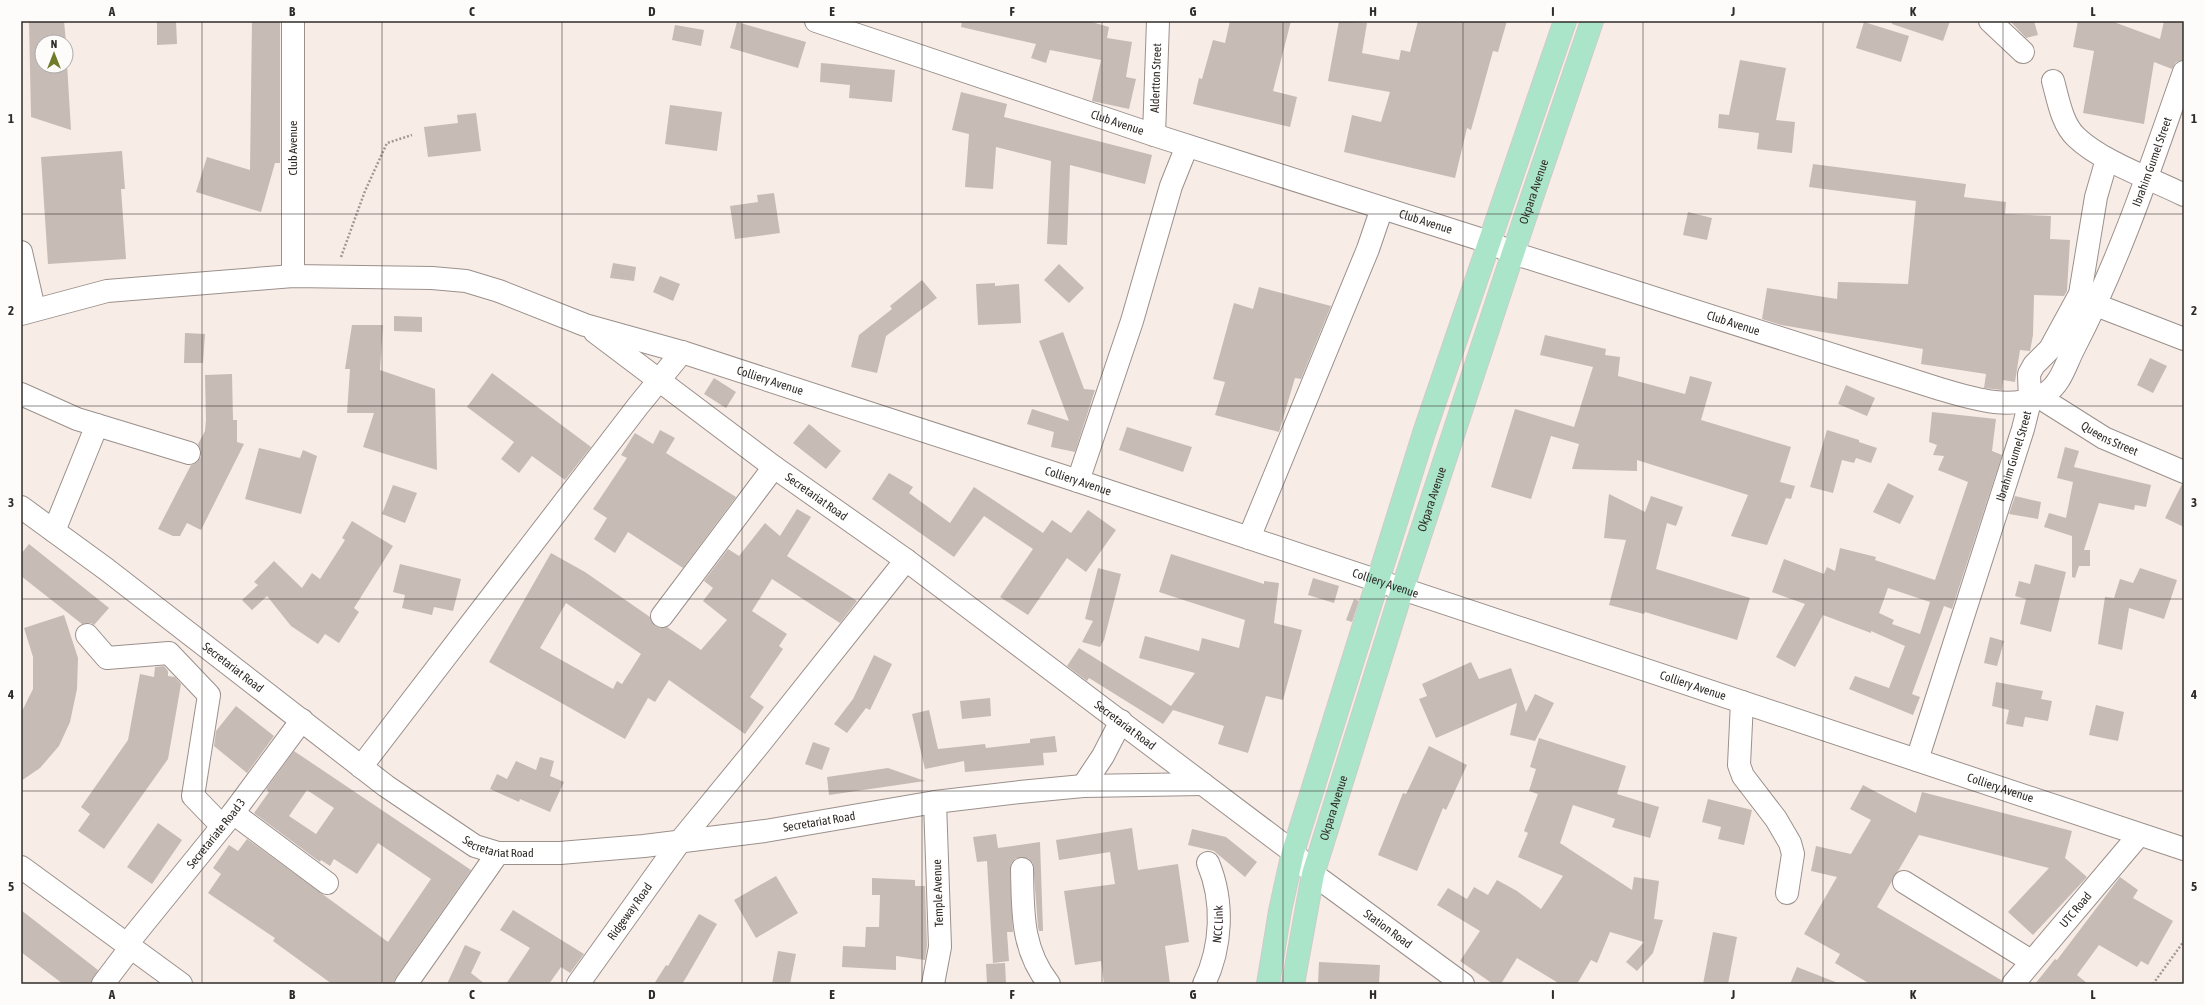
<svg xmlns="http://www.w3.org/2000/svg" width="2205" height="1005" font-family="'Asap Condensed',sans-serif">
  <rect width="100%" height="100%" fill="#f8ece7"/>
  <!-- building -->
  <path fill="#c6bbb5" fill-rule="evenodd" d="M29 21H64L66 42H42V66H66V47L71 130 31 117Z
    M157 21H176L177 44 157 45Z
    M252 21H280V163H275L261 212 196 192 207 157 250 170Z
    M962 21H1088L1109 27 1107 38 1132 42 1126 77 1136 79 1129 109 1092 101 1101 60 1050 50 1046 63 1031 58 1036 44 961 27Z
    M1230 21H1291L1273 91 1297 97 1290 127 1193 104 1199 78 1202 79 1213 40 1225 43Z
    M1339 21 1367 23 1362 53 1399 60 1401 50 1410 52 1418 21H1507L1498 52 1493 51 1471 130 1467 128 1455 178 1344 152 1352 115 1381 122 1390 92 1328 81Z
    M1892 21H1950L1943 41 1892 24Z
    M2010 21H2034L2038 35 2026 38Z
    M2078 21H2111L2160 39 2164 21H2184V60L2176 62 2172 69 2154 62 2144 124 2083 113 2094 51 2073 47Z
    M737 22 806 42 798 68 730 48Z
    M1864 22 1909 36 1901 62 1856 48Z
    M675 25 704 30 701 46 672 40Z
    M1740 60 1786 68 1776 120 1795 122 1792 153 1757 149 1759 133 1718 128 1719 114 1729 115Z
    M821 63 895 70 892 102 849 98 850 85 820 82Z
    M961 92 1007 104 1004 117 1152 155 1145 184 1070 165 1067 245 1047 244 1051 161 996 147 993 189 965 187 969 134 952 130Z
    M670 105 722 112 717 151 665 144Z
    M476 113 481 151 428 157 424 127 458 123 457 115Z
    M122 151 125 189H121L126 259 48 264 41 157Z
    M1813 164 1966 184 1964 197 2006 202 2005 214 2051 216 2050 239 2070 240 2067 291 2064 296 2034 295 2033 335 2030 351 2020 350 2015 382 2003 380 2002 390 1984 388 1986 374 1921 364 1923 349 1781 325 1762 319 1767 288 1837 299 1838 282 1908 284 1916 201 1809 187Z
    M774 193 780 233 735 239 730 206 758 202 757 195Z
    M1688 212 1712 218 1707 240 1683 235Z
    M613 263 636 267 634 281 610 278Z
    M1059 264 1084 288 1069 303 1044 280Z
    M660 276 680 284 673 301 653 292Z
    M922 280 937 298 886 336 877 373 851 367 859 335 892 309 890 306Z
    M995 283V286L1019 284 1021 323 978 325 976 284Z
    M1259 287 1331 306 1301 379 1295 378 1279 432 1215 415 1225 382 1213 379 1234 303 1253 309Z
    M394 316 422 317V332L394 331Z
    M352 325H383L380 370 435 389 437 470 363 447 374 413H347L350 369H345Z
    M1063 332 1084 389 1095 390 1075 452 1051 447 1054 432 1027 424 1032 409 1069 421 1039 341Z
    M185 333 205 334 203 363H184Z
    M1545 335 1606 349 1605 355 1620 357 1618 376 1685 394 1690 376 1712 382 1701 420 1791 447 1780 482 1795 486 1791 499 1786 498 1767 545 1731 536 1748 495 1637 460V471L1572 469 1579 444 1551 436 1531 499 1491 487 1515 409 1574 427 1593 367 1540 355Z
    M2150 358 2167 366 2153 393 2137 385Z
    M492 373 591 447 565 480 532 456 519 473 501 459 514 442 467 407Z
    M232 374 233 420H237V442L244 444 201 530 187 523 180 536H173L158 529 191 465 197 462 201 457V451L198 444 205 431 206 420 205 375Z
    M714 378 736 392 726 408 704 394Z
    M1846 385 1875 398 1867 416 1838 404Z
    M1932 412 1996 419 1992 451 2002 455 1952 609 1944 606 1912 694 1920 697 1913 715 1849 689 1855 676 1889 688 1905 646 1871 631V633L1823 615 1795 667 1776 657 1805 604 1772 592 1784 559 1824 574 1827 567 1835 571 1840 548 1876 557 1875 560 1935 580 1968 482 1938 470 1944 456 1933 455 1937 445 1929 442ZM1888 588 1930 602 1920 634 1892 624 1894 620 1879 613Z
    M809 424 841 451 826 469 793 443Z
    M1127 427 1192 447 1183 472 1119 450Z
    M660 430 675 438 666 453 736 497 683 568 628 532 615 553 594 539 607 518 593 509 627 458 621 455 635 433 653 444Z
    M1827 430 1859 440V442L1877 448 1871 463 1856 458 1854 463 1842 460 1833 493 1810 487Z
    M2065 447 2079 451 2074 467 2151 485 2146 507 2135 505 2134 510 2099 503 2084 550H2090V566H2079L2075 578 2072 577V536L2044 527 2049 513 2066 518 2073 482 2057 478Z
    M259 448 300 458 303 450 317 456 301 514 245 499Z
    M889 473 913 487 909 493 950 523 974 487 1043 533 1052 520 1071 533 1088 510 1116 530 1086 572 1067 558 1028 615 1000 597 1033 549 984 516 954 557 872 499Z
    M1888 483 1914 496 1900 524 1873 512Z
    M2182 484H2184V527L2165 518Z
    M393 485 417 493 405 523 382 514Z
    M1609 494 1645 512 1651 496 1683 507 1676 526 1667 523 1656 569 1750 598 1737 640 1645 612 1644 614 1609 605 1626 540 1604 538Z
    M2015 496 2041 502 2038 519 2009 514Z
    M797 509 811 517 787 556 857 601 840 623 772 579 752 611 787 634 779 646 783 649 750 697 764 707 745 734 669 680 655 702 648 698 625 739 489 662 551 553 585 572 650 617 655 626 661 628 667 627 701 650 727 620 703 601 713 588 704 581 728 549 739 556 765 523 780 536ZM566 603 641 654 622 684 617 681 613 689 540 648Z
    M352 521 393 546 354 608 359 612 339 643 325 634 318 644 291 626 267 596 252 610 242 600 258 585 254 582 274 561 302 588 312 573 320 579 345 540 342 538Z
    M29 544 109 608 94 625 91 623 82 624 21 576V554Z
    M1171 554 1264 584V581L1279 583 1274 623 1302 630 1283 700 1266 696 1248 753 1218 744 1224 726 1173 710 1163 724 1089 678 1087 681 1067 666 1079 648 1171 706 1195 673 1139 658 1145 636 1199 651 1202 638 1239 648 1245 620 1159 592Z
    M400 564 461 579 453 611 434 607 432 615 402 608 405 595 393 592Z
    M2035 564 2066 572 2051 632 2020 624 2026 599 2015 596 2019 581 2030 584Z
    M1098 568 1121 574 1104 640 1100 647 1082 642 1093 621 1085 619Z
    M2140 568 2177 580 2164 619 2129 608 2122 650 2098 644 2105 597 2114 598 2120 579 2133 583Z
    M1313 578 1339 586 1334 603 1308 595Z
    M1354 599 1359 601 1352 622 1346 620Z
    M64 615 78 658 77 689 70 722 59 746 40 768 21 781V713L33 689V657L24 628Z
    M1990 637 2004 641 1997 666 1984 663Z
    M874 655 892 664 870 710 866 708 847 733 834 724 853 699Z
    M1471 662 1479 679 1511 668 1526 712 1535 694 1554 703 1535 741 1510 735 1517 703 1436 738 1419 699 1427 696 1422 684Z
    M164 666 168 671V676L175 677 181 684 168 759 104 849 78 831 90 814 81 807 128 740 140 674 154 677 155 667Z
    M1996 682 2043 691 2041 699 2052 701 2048 721 2025 717 2023 727 2006 724 2009 710 1992 706Z
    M990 698 991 716 962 719 960 701Z
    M2096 705 2124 712 2118 741 2089 735Z
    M236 706 274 736 247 773 214 746 216 731Z
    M929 710 938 749 985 744 986 748 1030 743V739L1055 736 1057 752 1043 753 1044 765 965 772 964 761 925 769 912 714Z
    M1539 738 1626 766 1617 794 1659 807 1650 838 1612 827 1615 819 1573 805 1560 843 1632 890 1634 877 1659 881 1654 919 1663 920 1653 953 1637 971 1626 962 1644 942 1610 932 1597 963 1591 960 1577 984H1560L1517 958 1501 984H1493L1460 961 1480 931 1437 905 1448 888 1467 899 1474 887 1488 895 1497 880 1517 891 1541 909 1563 876 1518 857 1528 833 1524 831 1538 794 1529 791 1536 769 1530 767Z
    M813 742 830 748 822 770 805 764Z
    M1429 746 1467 765 1446 810 1443 808 1417 871 1378 855 1403 793 1406 794Z
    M294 751 471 870 396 977 393 984H332L273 941 275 938 208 893 221 874 213 868 229 845 238 851 247 839 388 942 431 879 378 843 357 874 334 859 330 866 321 860 320 862 254 813 269 792 266 789ZM307 790 334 808 316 834 289 816Z
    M540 757 554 761 550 776 564 782 550 812 520 799 519 802 490 789 497 774 507 779 516 761 536 770Z
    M888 768 925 781 829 795 827 777Z
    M1863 785 1916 813 1922 792 2072 831 2065 858 2087 877 2033 935 2008 912 2049 868 1919 835 1877 907 2001 980V984H1870L1835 963 1840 954 1804 934 1837 877 1811 871 1816 846 1851 854 1871 820 1850 809Z
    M1708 799 1752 810 1744 845 1718 839 1721 827 1702 822Z
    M158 823 182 840 152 884 127 867Z
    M1132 828 1138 870 1178 864 1189 942 1165 946 1170 984H1104L1101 961 1075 965 1064 891 1115 884 1110 852 1059 860 1056 840Z
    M1192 829 1226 837 1257 862 1245 877 1214 851 1188 845Z
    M996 834 998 848 1040 842 1043 931H1039L1038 927 1033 863 1028 858H1016L1011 863 1010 869 1013 932H1007L1009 961 993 963 987 861 977 862 973 837Z
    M776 876 798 913 756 938 734 900Z
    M2120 877 2138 890 2133 898 2173 921 2148 965 2141 961 2137 967 2099 945 2077 975 2088 984H2035L2055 959 2057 960Z
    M872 878 915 880V886H925L927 946 925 960 896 956V970L842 967 843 946 865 947 866 927H879L880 895H872Z
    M21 910 98 970 91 984H63L21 952Z
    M513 910 584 954 570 973 561 967 549 984H506L530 948 500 930Z
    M699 914 717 924 687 976 682 984H654L666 965 668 966Z
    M1713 932 1737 937 1728 984H1703Z
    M465 945 481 952 471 973 485 984H447Z
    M778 951 796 954 790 984H772Z
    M1319 962 1380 965 1379 984H1318Z
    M1005 963 1006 984H987L986 964Z
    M1797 967 1838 983V984H1790Z"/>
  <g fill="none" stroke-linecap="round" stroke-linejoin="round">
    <defs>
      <g id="minor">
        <path d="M293 21V276"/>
        <path id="s1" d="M816 21 1154 135 1489 242 1513 253 1940 389C1973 399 2014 412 2046 393 2060 385 2066 364 2073 350 2119 262 2151 166 2184 72"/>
        <path d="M1990 21 2023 52"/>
        <path d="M2053 81C2058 99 2062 124 2076 137 2102 162 2152 179 2184 195"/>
        <path id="s2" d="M1154 135 1158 21"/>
        <path d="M21 252 34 309"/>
        <path d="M2096 305 2184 339"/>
        <path id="s3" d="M21 314 107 291 293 276 432 278 466 281 499 291 585 325 682 352 1078 481 2184 849"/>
        <path id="s4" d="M595 332 774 467 906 560 1293 852 1313 874 1463 984"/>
        <path d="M21 394 77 419 189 453"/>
        <path id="s5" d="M2039 397 2104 438 2184 472"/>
        <path d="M1078 481 1132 321 1171 186 1187 146"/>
        <path id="s6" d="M21 507 106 569 386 786 475 846 498 853H560L644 846 765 831 935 802 1020 792 1083 786 1203 784"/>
        <path d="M54 531 97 425"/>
        <path d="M1249 538 1368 249 1382 208"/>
        <path d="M662 616 774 467"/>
        <path d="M87 635 107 658 169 653 209 695 193 796 222 826"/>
        <path d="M1742 702 1739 765 1743 776 1776 819 1790 843 1793 854 1787 893"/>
        <path id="s7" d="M1917 760 2023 429 2030 401 2029 374 2034 365 2050 349 2080 294 2096 197 2107 159"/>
        <path d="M361 767 638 406 682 352"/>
        <path d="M1083 786 1103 756 1121 721"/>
        <path d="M233 813 327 883"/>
        <path d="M21 867 181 984"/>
        <path d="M1022 869C1023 911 1021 949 1049 984"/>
        <path d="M1904 882 2031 961"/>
        <path id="s8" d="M127 944 233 813 302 720"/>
        <path d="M103 984 131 947"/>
        <path d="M406 984 498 853"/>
        <path id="s9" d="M578 984 681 840 758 746 906 560"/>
        <path d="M933 984 940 947 935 802"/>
        <path id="s10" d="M1204 984C1222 947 1224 901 1208 863"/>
        <path id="s11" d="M2013 984 2139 835"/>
      </g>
      <g id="major">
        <path d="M1268 984 1280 911 1293 852 1424 433 1565 21"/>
        <path id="s12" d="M1293 984 1313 874 1402 590 1513 253 1592 21"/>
      </g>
    </defs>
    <!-- minor casing -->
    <use href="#minor" stroke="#9b908b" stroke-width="24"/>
    <!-- major casing -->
    <use href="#major" stroke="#cdcccb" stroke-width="24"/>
    <!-- path -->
    <path stroke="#a09894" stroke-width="2.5" stroke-dasharray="2 2" stroke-linecap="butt" d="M341 257 365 191 387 143 412 135
      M2153 984 2184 941"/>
    <!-- minor -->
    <use href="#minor" stroke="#fff" stroke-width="22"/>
    <!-- major -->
    <use href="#major" stroke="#aae5ca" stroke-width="22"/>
  </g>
  <!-- grid -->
  <path fill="none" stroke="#2f2b28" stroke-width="1" stroke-opacity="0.55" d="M202 21V984M382 21V984M562 21V984M742 21V984M922 21V984M1102 21V984M1283 21V984M1463 21V984M1643 21V984M1823 21V984M2003 21V984M21 214H2184M21 406H2184M21 599H2184M21 791H2184"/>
  <g text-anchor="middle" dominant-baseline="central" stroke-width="3" stroke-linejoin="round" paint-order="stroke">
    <!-- street labels -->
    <g font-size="12" fill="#2f2b28" stroke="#fefcfb">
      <text stroke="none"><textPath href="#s2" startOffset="57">Aldertton Street</textPath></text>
      <text stroke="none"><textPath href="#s1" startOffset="318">Club Avenue</textPath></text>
      <text transform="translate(293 148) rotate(-90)">Club Avenue</text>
      <text stroke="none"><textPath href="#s1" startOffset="1548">Ibrahim Gumel Street</textPath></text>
      <text stroke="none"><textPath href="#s12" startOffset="829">Okpara Avenue</textPath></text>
      <text stroke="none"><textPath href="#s1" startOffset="642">Club Avenue</textPath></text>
      <text stroke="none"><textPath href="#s1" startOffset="966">Club Avenue</textPath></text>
      <text stroke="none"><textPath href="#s3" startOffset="769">Colliery Avenue</textPath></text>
      <text stroke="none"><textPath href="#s5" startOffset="82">Queens Street</textPath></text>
      <text stroke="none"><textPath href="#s7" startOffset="319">Ibrahim Gumel Street</textPath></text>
      <text stroke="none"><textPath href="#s3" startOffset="1093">Colliery Avenue</textPath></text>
      <text stroke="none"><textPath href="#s4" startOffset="276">Secretariat Road</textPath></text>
      <text stroke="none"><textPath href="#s12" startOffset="505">Okpara Avenue</textPath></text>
      <text stroke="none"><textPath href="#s3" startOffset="1417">Colliery Avenue</textPath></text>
      <text stroke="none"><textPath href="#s6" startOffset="266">Secretariat Road</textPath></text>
      <text stroke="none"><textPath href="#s3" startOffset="1741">Colliery Avenue</textPath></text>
      <text stroke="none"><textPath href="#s4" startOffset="660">Secretariat Road</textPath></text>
      <text stroke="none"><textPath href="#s3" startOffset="2065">Colliery Avenue</textPath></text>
      <text stroke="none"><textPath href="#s12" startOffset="181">Okpara Avenue</textPath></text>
      <text stroke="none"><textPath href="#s6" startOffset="914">Secretariat Road</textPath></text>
      <text stroke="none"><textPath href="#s8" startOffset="142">Secretariate Road 3</textPath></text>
      <text stroke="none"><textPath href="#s6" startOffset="590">Secretariat Road</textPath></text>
      <text transform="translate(938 893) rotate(-92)">Temple Avenue</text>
      <text stroke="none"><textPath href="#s11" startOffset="97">UTC Road</textPath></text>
      <text stroke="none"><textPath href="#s9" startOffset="89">Ridgeway Road</textPath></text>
      <text stroke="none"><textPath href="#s10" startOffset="62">NCC Link</textPath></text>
      <text stroke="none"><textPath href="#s4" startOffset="993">Station Road</textPath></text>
    </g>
  </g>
  <!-- border -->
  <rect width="2205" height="1005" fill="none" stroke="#fefcfb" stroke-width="44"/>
  <!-- north arrow -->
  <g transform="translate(54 54)"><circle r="19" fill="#fefcfb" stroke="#aba8a7"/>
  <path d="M0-3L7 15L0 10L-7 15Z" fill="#707c28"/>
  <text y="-6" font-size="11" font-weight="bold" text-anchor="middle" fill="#2f2b28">N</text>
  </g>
  <rect x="22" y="22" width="2161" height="961" fill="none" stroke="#2f2b28" stroke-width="1.5"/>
  <g font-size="13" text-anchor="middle" font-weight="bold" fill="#2f2b28">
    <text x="112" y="16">A</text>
    <text x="292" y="16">B</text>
    <text x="472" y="16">C</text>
    <text x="652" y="16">D</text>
    <text x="832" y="16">E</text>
    <text x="1012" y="16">F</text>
    <text x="1193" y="16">G</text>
    <text x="1373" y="16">H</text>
    <text x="1553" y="16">I</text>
    <text x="1733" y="16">J</text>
    <text x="1913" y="16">K</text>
    <text x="2093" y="16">L</text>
    <text x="11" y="123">1</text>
    <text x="2194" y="123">1</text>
    <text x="11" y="315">2</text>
    <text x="2194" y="315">2</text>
    <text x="11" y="507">3</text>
    <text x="2194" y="507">3</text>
    <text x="11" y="699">4</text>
    <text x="2194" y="699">4</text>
    <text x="11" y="891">5</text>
    <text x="2194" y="891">5</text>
    <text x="112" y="999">A</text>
    <text x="292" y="999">B</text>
    <text x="472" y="999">C</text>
    <text x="652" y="999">D</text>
    <text x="832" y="999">E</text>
    <text x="1012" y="999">F</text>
    <text x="1193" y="999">G</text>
    <text x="1373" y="999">H</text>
    <text x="1553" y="999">I</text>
    <text x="1733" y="999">J</text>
    <text x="1913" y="999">K</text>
    <text x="2093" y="999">L</text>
  </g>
</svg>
